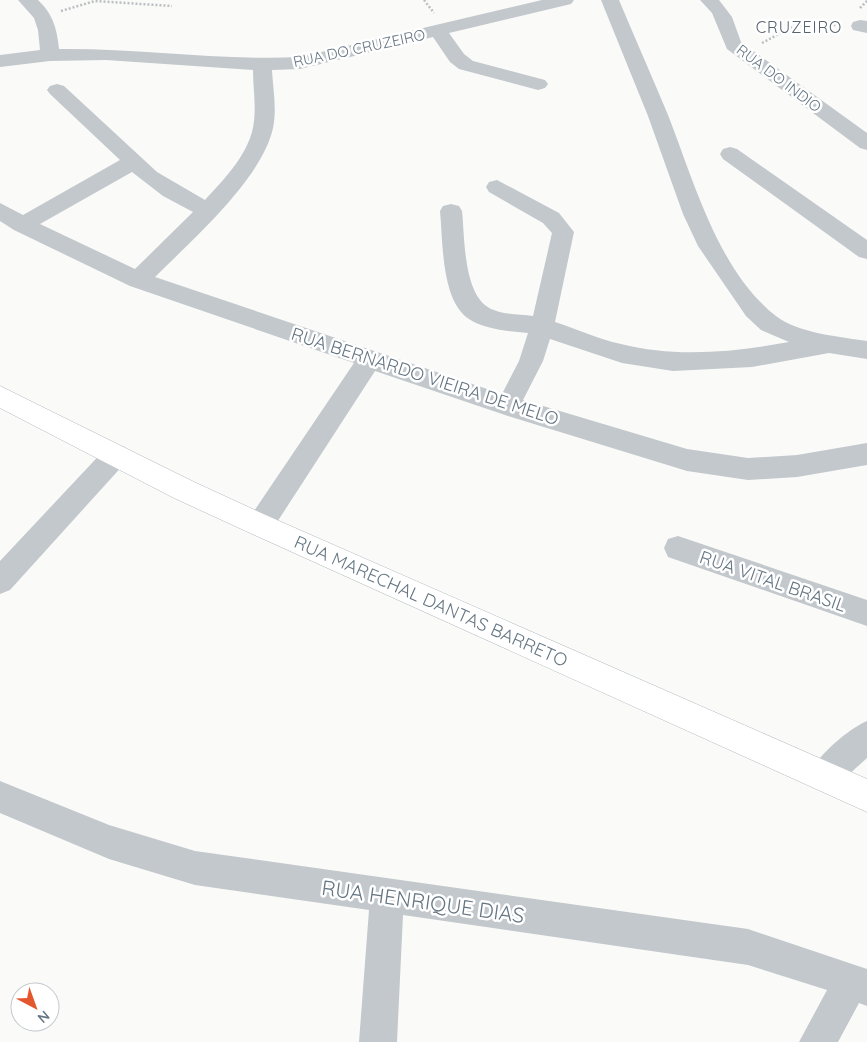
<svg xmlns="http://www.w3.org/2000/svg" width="867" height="1042" font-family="Quicksand,sans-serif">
  <rect width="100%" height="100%" fill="#fafaf8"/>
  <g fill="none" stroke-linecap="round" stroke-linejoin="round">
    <defs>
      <path id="secondary" d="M0 386 194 482 270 517 867 779V812L250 533 174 498 0 408Z"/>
    </defs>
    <!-- secondary casing -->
    <use href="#secondary" stroke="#b3babf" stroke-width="1"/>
    <!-- path -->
    <path stroke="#bbbfc2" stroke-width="2.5" stroke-dasharray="2 2" stroke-linecap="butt" d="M424 0 434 13
      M860 8 867 1
      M61 11 95 1 172 6
      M762 43 796 25H841"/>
    <!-- street -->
    <path fill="#c3c8cc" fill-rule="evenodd" d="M18 0H38C53 14 57 29 59 49 140 48 220 61 300 57L542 0H574L571 4 449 33 464 54 473 61 545 80 548 84 545 88 538 90 459 69 450 62 433 37 300 69 272 70C273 89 277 109 273 128 262 179 192 240 155 277L502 394 519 361 528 333C509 331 486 330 469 319 441 301 443 241 440 211L443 206 451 204 459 206 462 211C465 239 463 300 494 310 506 315 520 314 533 316L552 233 543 223 489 192 486 187 489 182 497 180 559 213 574 232 555 322C577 329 598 339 621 344 676 358 734 352 789 342L761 330 746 316 698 246 683 214 648 116 601 0H619C635 38 652 77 668 115 694 181 718 271 776 316 797 333 841 337 867 341V359L829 353 752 367 673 371 622 363 550 339 543 361 523 400 687 449 748 458 797 455 867 443V465L797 477 748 480 687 471 508 416 375 371 270 533 260 537 250 533 246 525 250 517 354 363 130 286 14 230 0 221V203L23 215 120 160 50 94 47 90 50 86 57 84 64 86 157 172 205 200C225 178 251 152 254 121 256 104 253 87 253 70L106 60 50 61 0 67V55L40 50 38 30 34 18ZM132 172 163 196 193 212 135 269 40 224Z
      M700 0H719L732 17 741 42 867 133V150L860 148 727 49 712 13Z
      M860 20 867 21V33L853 30 851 26 853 22Z
      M730 147 737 149 867 240V259L859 257 723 159 720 154 723 149Z
      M116 444 125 447 129 455 125 463 10 590 0 594V561L107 447Z
      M678 536 867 600V626L668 557 664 548 668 539Z
      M867 721V758L835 787 824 792 813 787 808 776C816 757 848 729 867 721Z
      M0 781 109 825 195 851 748 929 867 969V1006L859 1003 838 1042H799L827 990 748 965 403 915 397 1042H359L369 910 195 885 109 859 0 813Z"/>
    <!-- secondary -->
    <use href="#secondary" fill="#fff" fill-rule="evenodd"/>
  </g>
  <g text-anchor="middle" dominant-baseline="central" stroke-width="5" stroke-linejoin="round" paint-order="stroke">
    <!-- far-street labels -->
    <g font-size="15" fill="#657683" stroke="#fff">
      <text transform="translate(359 48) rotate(-12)">RUA DO CRUZEIRO</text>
      <text transform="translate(779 78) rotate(37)">RUA DO INDIO</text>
    </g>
    <!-- far-neighbourhood labels -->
    <g font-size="16" letter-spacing="1" fill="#57646e" stroke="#fff">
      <text x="799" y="27">CRUZEIRO</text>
    </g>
    <!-- street labels -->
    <g font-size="18" fill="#657683" stroke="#fff">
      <text transform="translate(425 376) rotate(18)">RUA BERNARDO VIEIRA DE MELO</text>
      <text transform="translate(773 581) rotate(19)">RUA VITAL BRASIL</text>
      <text transform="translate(431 601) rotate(24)">RUA MARECHAL DANTAS BARRETO</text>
    </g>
    <!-- near-street labels -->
    <g font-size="21" fill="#657683" stroke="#fff">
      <text transform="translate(423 901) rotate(8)">RUA HENRIQUE DIAS</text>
    </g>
  </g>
  <!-- north arrow -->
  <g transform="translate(35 1007) rotate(139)"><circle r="24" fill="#ffffff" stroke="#c1c8cd"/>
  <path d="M0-4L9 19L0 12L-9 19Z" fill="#e4572e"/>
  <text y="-8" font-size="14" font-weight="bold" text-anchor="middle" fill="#657683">N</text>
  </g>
</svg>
